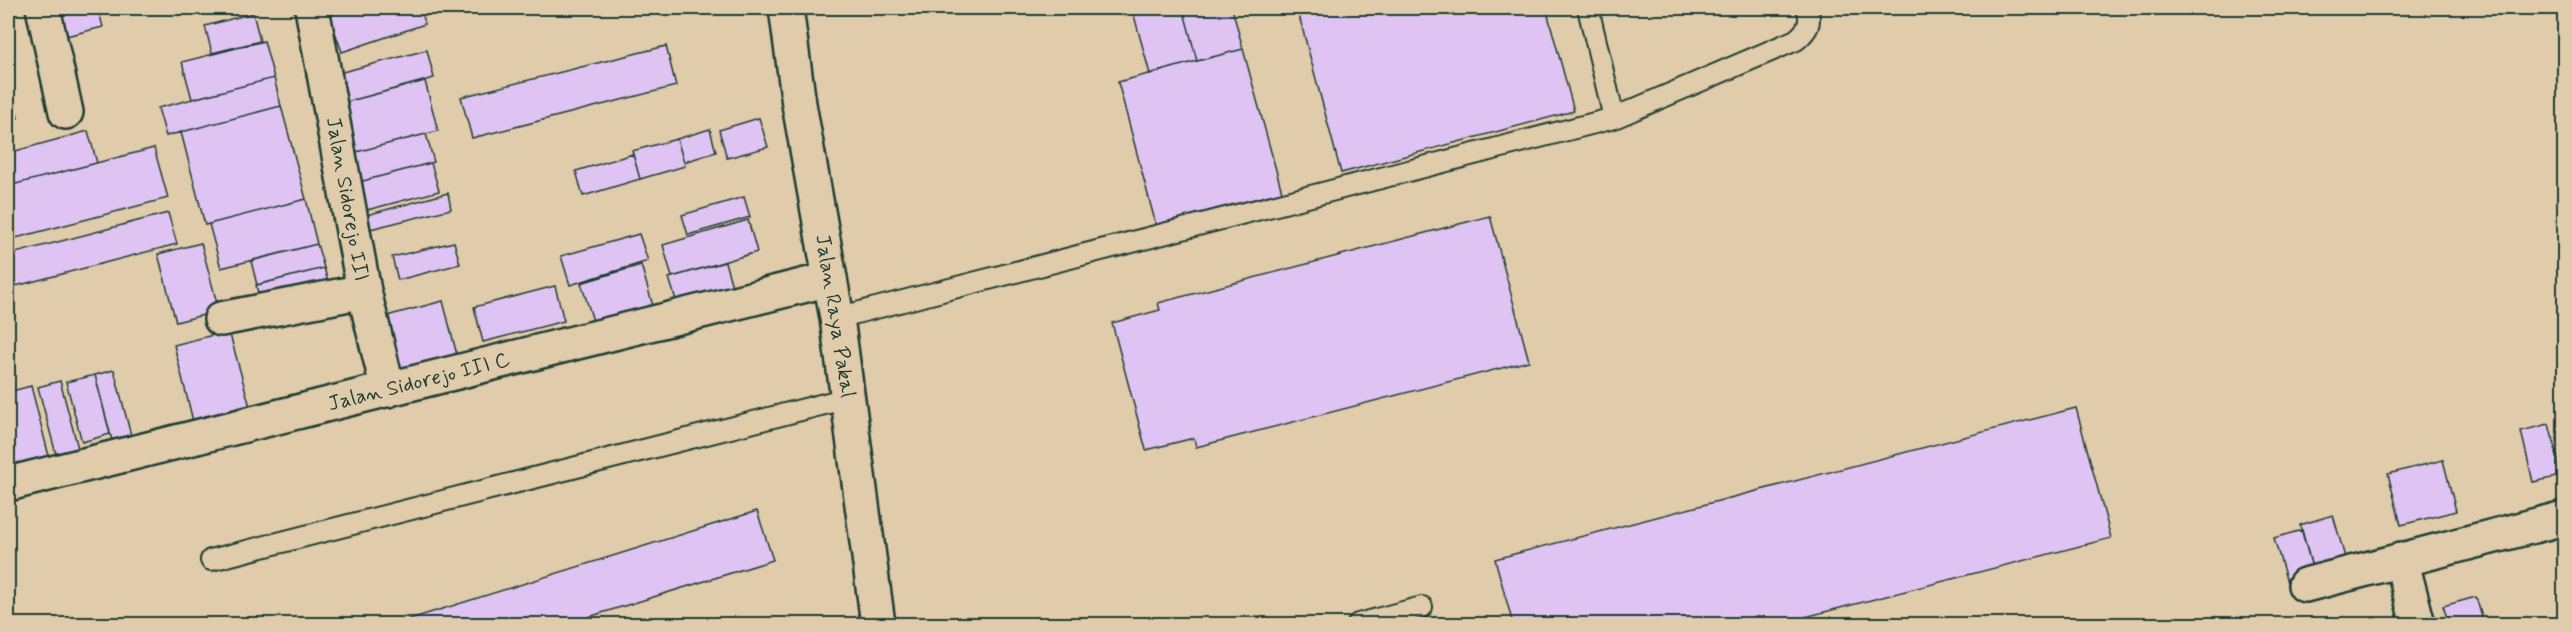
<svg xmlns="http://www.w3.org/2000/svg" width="2572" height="632" font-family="Mynerve,sans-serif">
  <rect width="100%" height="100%" fill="#e0cbaa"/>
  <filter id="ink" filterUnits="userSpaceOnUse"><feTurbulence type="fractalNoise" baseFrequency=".0167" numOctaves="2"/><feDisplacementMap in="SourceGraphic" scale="12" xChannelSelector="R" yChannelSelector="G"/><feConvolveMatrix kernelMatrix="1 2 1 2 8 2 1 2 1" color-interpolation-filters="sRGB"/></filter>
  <g filter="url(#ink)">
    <!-- building -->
    <path fill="#dfc4f3" stroke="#1f3d34" stroke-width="1.5" d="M52 8H98L103 27 58 38Z
      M351 8H420L425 24 342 52 329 15Z
      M1132 8H1183L1197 61 1150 74Z
      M1183 8H1232L1243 49 1197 61Z
      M1297 8H1546L1574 111 1341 173Z
      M253 13 260 41 212 53 205 26Z
      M264 41 274 78 192 99 182 62Z
      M666 46 676 86 472 138 461 97Z
      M1243 49 1282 192 1156 225 1118 82Z
      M427 50 434 78 339 104 331 75Z
      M274 78 281 106 166 136 158 108Z
      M8 81 18 118 8 121Z
      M425 81 438 131 352 153 339 104Z
      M281 106 306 199 205 225 181 132Z
      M759 118 768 147 727 158 719 130Z
      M710 129 716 152 684 162 677 139Z
      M88 131 97 163 8 186V153Z
      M426 134 434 162 359 182 352 153Z
      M677 139 685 166 640 179 632 151Z
      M154 148 168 198 8 240V186Z
      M633 154 640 179 583 196 576 171Z
      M431 163 439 191 367 210 359 182Z
      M448 193 451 209 366 230 363 216Z
      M744 197 750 217 688 235 682 215Z
      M306 199 317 244 221 268 209 224Z
      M168 213 177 244 8 288V255Z
      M1490 216 1529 361 1196 447 1194 438 1146 450 1112 323 1160 310 1158 303Z
      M748 220 757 252 672 277 663 245Z
      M639 234 648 261 570 285 561 256Z
      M454 242 460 264 398 280 392 257Z
      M201 243 219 311 176 322 158 254Z
      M317 244 324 268 257 285 251 261Z
      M725 262 733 290 678 306 669 278Z
      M641 265 653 306 594 324 581 283Z
      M324 268 331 292 262 309 256 285Z
      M555 286 564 321 483 342 474 307Z
      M443 301 457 355 394 372 379 318Z
      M229 331 252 414 195 429 174 345Z
      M114 370 135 451 116 456 95 375Z
      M95 375 110 434 82 442 66 382Z
      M60 381 82 463 60 469 38 387Z
      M31 386 53 472 8 484V392Z
      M2076 408 2111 538 1778 624H1513L1495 559Z
      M2549 424 2562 476 2533 482 2521 431Z
      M2443 460 2456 511 2401 525 2388 474Z
      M757 511 773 560 566 624H394Z
      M2333 515 2348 568 2315 578 2300 525Z
      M2302 530 2315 578 2288 586 2274 538Z
      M2476 597 2484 624H2449L2443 606Z"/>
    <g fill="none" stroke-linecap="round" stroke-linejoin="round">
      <defs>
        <path id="lane" d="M1588 8 1614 118
          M837 318 1614 118 1796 40C1808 30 1812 23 1807 8
          M211 560 848 398
          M1358 624 1422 607"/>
        <path id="street" d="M43 8 66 112
          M312 8 364 291 388 390
          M221 319 364 291
          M8 484 830 279
          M2401 559 2418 624
          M2305 585 2564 518"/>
        <path id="secondary" d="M786 8 799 104 837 318 878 624"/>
      </defs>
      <!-- lane casing -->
      <use href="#lane" stroke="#1f3d34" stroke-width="24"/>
      <!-- street casing -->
      <use href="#street" stroke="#1f3d34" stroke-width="38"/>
      <!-- secondary casing -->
      <use href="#secondary" stroke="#1f3d34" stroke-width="38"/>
      <!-- lane -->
      <use href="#lane" stroke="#e0cbaa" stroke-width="20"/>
      <!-- street -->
      <use href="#street" stroke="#e0cbaa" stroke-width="33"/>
      <!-- secondary -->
      <use href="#secondary" stroke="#e0cbaa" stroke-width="33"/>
    </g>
  </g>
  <g text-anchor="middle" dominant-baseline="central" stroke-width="5" stroke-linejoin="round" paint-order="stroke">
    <!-- street labels -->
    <g font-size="21" fill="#1f3d34" stroke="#e0cbaa">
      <text transform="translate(347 199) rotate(80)">Jalan Sidorejo III</text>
      <text transform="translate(835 316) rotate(81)">Jalan Raya Pakal</text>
      <text transform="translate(419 382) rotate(-14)">Jalan Sidorejo III C</text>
    </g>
  </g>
  <!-- margin -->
  <rect width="2572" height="632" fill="none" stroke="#e0cbaa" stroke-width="30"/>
  <rect x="15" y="15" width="2542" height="602" fill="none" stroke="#1f3d34" stroke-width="2" filter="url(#ink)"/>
</svg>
